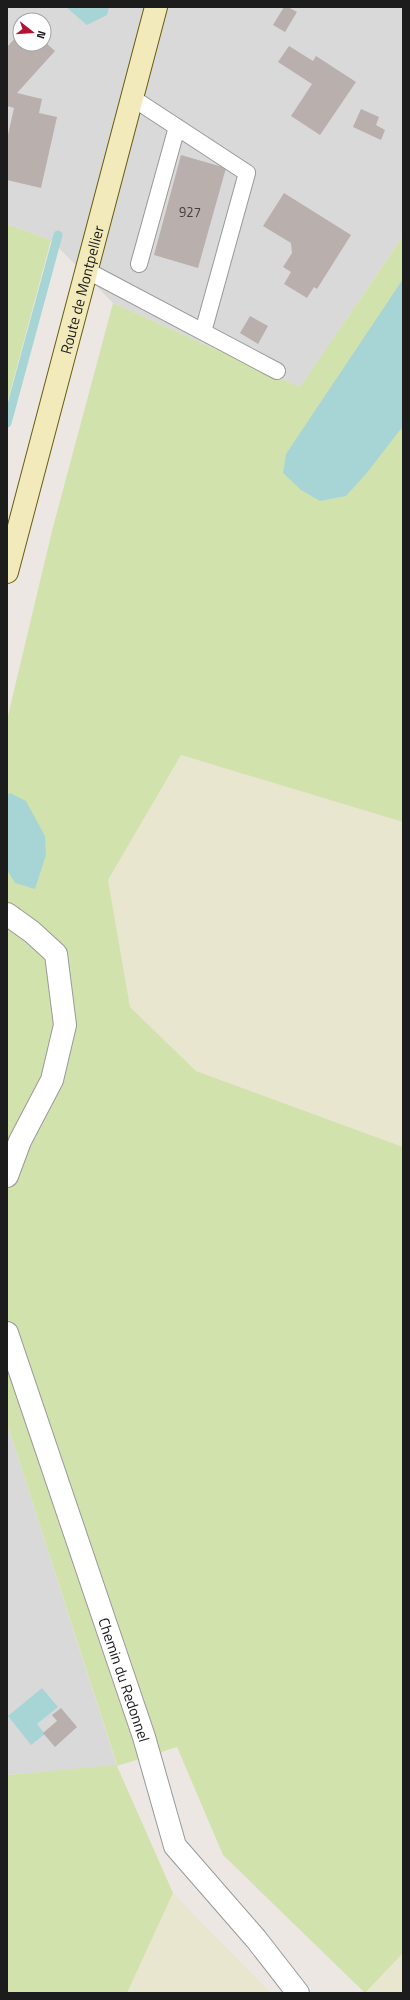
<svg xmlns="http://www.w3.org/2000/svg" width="410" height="2000" font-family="'Titillium Web',sans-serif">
  <rect width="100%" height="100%" fill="#ece7e3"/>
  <!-- residential -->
  <path fill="#dad9d9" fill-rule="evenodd" d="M7 7H403V236L300 387 113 303 51 240 7 224ZM20 20H44V44H20Z
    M7 1423 117 1766 7 1775Z"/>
  <!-- farmland -->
  <path fill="#e9e6cf" d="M181 755 403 822V1147L196 1071 130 1007 108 880Z
    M173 1893 271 1993H127Z
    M403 1953V1993H365Z"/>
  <!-- grass -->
  <path fill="#d2e2ad" d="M7 224 51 240 7 404Z
    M403 236V822L181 755 108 880 130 1007 196 1071 403 1147V1953L365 1993 223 1855 177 1747 117 1766 173 1893 127 1993H7V1775L117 1765 7 1423V720L52 531 113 303 300 387Z"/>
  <!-- water -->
  <path fill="#a7d5d6" d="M66 7H109L107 15 87 25Z
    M403 279V426L366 474 346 496 320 501 301 490 283 473 286 454Z
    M10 793 26 801 45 836 46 855 35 889 15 883 7 870V795Z
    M42 1688 58 1707 37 1724 45 1734 31 1745 8 1716Z"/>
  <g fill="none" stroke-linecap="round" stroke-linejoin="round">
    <!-- stream -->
    <path stroke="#a7d5d6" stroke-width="9" d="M7 423 58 235"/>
  </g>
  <!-- building -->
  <path fill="#b9afac" d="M284 7H288L297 12 285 32 273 25Z
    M20 33V44H44V41L55 51 17 93 42 99 39 113 57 117 41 188 7 180V139L14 108 7 106V47Z
    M289 46 313 61 316 56 356 82 320 135 291 116 312 84 278 62Z
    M361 109 379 117 376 125 385 130 381 140 353 127Z
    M181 155 226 168 198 268 154 255Z
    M284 193 351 235 317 289 314 287 307 298 284 284 291 272 283 267 292 253 291 243 263 226Z
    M250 316 268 326 258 344 240 333Z
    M61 1708 77 1727 55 1747 43 1733 57 1721 52 1715Z"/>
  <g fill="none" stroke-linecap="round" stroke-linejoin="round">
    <defs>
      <path id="lane" d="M131 97 247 173 203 332
        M139 264 177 127
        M86 270 277 371"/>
      <g id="street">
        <path d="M7 914 32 932 56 954 65 1025 52 1080 20 1141 7 1176"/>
        <path id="s1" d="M7 1333 144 1737 175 1846 256 1939 298 1993"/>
      </g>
      <g id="secondary">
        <path id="s2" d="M7 572 156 7"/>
      </g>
    </defs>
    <!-- lane casing -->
    <use href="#lane" stroke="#999" stroke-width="18"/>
    <!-- street casing -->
    <use href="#street" stroke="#999" stroke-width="24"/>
    <!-- secondary casing -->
    <use href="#secondary" stroke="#665e10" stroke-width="24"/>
    <!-- lane -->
    <use href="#lane" stroke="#fff" stroke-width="16"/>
    <!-- street -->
    <use href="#street" stroke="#fff" stroke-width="22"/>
    <!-- secondary -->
    <use href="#secondary" stroke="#f2eabb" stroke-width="22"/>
  </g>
  <g text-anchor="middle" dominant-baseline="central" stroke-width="3" stroke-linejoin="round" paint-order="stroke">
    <!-- number labels -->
    <g font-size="13" fill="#434140">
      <text x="190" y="212">927</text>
    </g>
    <!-- street labels -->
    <g font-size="15" fill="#1c1c1c" stroke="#fff">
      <text stroke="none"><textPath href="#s2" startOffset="292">Route de Montpellier</textPath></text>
      <text stroke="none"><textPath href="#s1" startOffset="366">Chemin du Redonnel</textPath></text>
    </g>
  </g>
  <!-- border -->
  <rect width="410" height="2000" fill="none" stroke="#1c1c1c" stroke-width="16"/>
  <!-- north arrow -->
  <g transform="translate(32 32) rotate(107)"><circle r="19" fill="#ffffff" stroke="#a4a4a4"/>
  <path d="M0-3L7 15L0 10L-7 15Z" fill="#b31435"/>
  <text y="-6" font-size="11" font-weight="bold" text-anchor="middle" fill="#1c1c1c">N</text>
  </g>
</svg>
